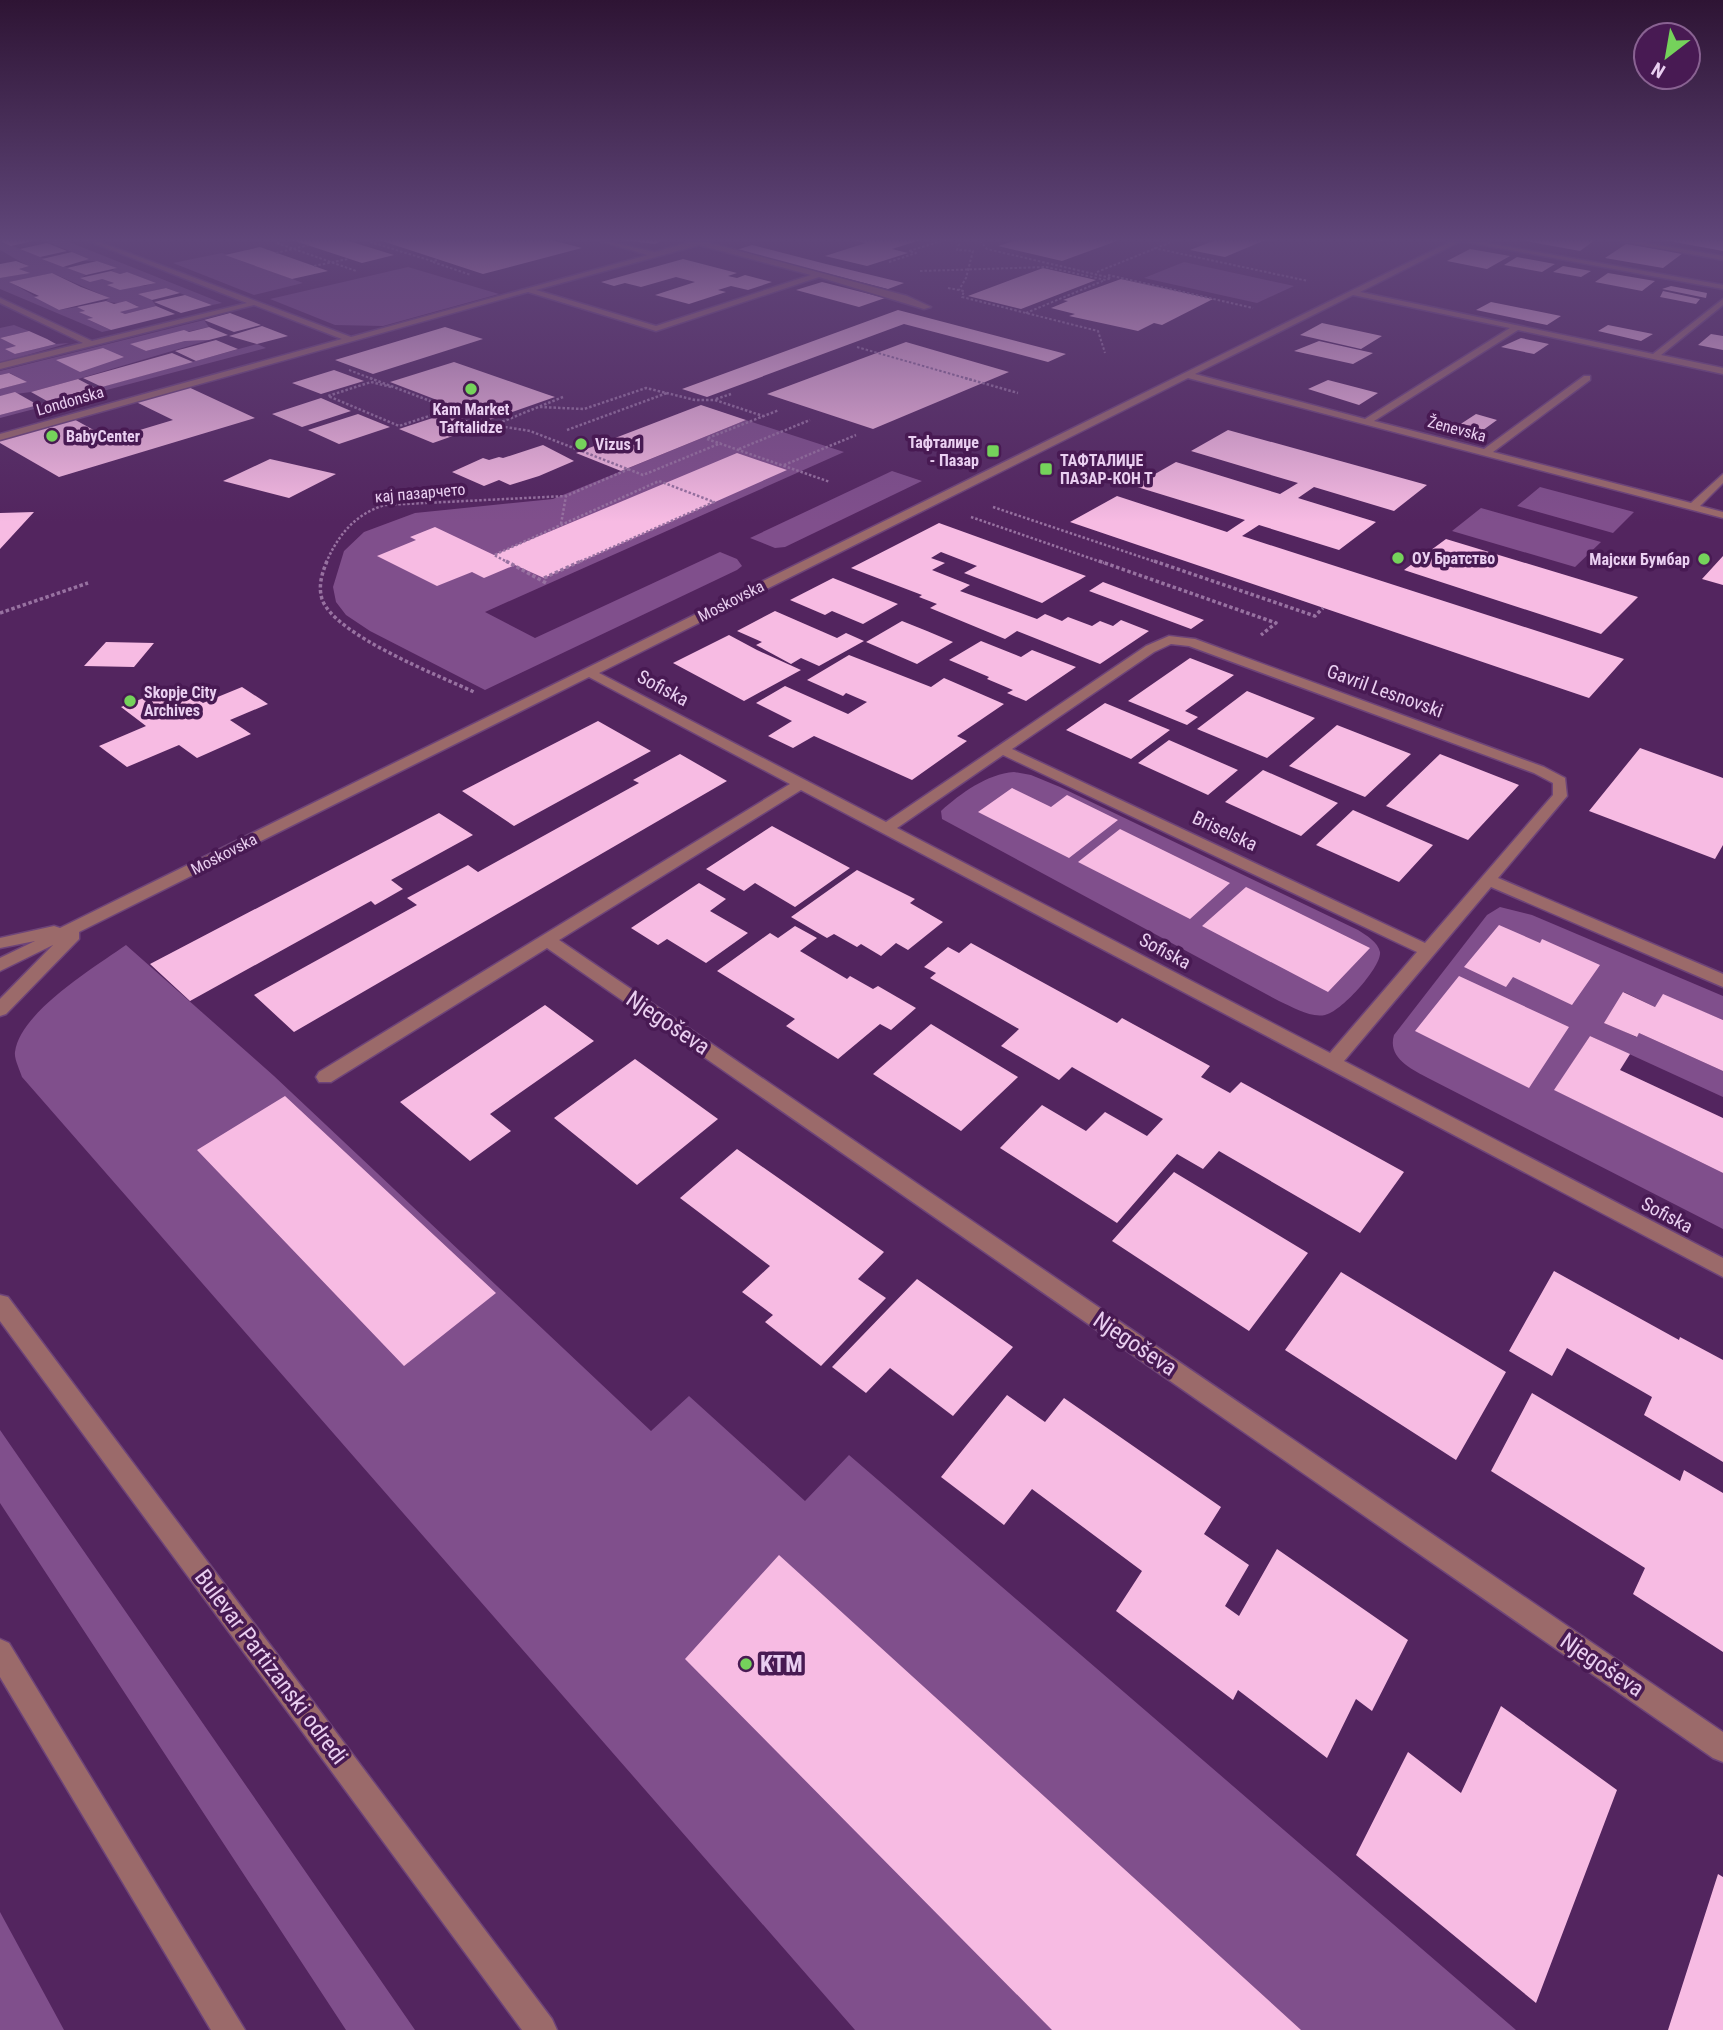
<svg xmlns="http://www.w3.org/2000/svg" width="1723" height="2030" font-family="'Roboto Condensed',sans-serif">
  <rect width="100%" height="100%" fill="#53255f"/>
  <!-- green -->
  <path fill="#804f8c" d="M37 238H59L222 303 212 305 166 288 139 294 152 300 156 306 125 314 120 312 138 306C125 301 118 305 106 301L109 298 52 273 10 282 59 310 77 307 85 311 80 312 93 318 89 320 111 330 102 332 0 289V278L29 273 19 269 28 266 0 250V241L86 275 81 278 102 279 114 283 108 285 144 286 155 283 127 272 120 274 111 271 116 268 97 261H78L87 258Z
    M222 253 303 283 254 295 173 263Z
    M1184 262 1294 286 1257 303 1144 278Z
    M408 267 499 294 383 326 335 325 270 299Z
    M204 320 209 327 131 344 146 351 185 341 209 340 78 379 31 392 0 396V389L26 382 10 373 0 375V371Z
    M14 325 29 331 0 338 16 346 15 354 56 344 69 343 0 363V328Z
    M257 344 266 348 0 418V415Z
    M746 420 844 452 485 612 535 638 720 552 737 559 742 566 737 570 485 690 370 631 346 615 336 602 333 587 344 551 364 532 415 513 553 499Z
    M892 471 922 481 785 547 775 548 750 538Z
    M1540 487 1634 512 1613 533 1517 506Z
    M1481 508 1601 542 1575 567 1452 531Z
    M1014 772 1031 775 1060 787 1358 930C1366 935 1378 942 1380 952 1382 967 1340 1013 1325 1015 1310 1018 1293 1007 1279 1001L942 819 941 811C961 793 987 774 1014 772Z
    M1500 907 1532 915 1723 996V1020L1663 995 1655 1007 1624 992 1605 1022 1636 1037 1639 1033 1723 1071V1097L1590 1036 1555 1090 1723 1173V1229L1428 1078C1412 1069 1387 1058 1394 1035L1487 915Z
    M126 945 274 1076 651 1431 689 1396 805 1501 849 1455 1516 2030H855L22 1077C20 1070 14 1059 15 1052 20 1012 95 967 126 945Z
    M0 1430 415 2030H346L0 1503Z
    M0 1912 64 2030H0Z"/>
  <!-- building -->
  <path fill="#f7bbe3" d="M0 238H37L42 239 11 246 0 241Z
    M303 238H339L394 255 362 263 292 240Z
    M373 238H544L582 248 483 274Z
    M626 238H667L655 244 621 240Z
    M864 238H927L892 249 908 253 867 266 825 256 866 243 854 241Z
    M1024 238H1125L1062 261 998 246Z
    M1221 238H1270L1225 257 1190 250Z
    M1509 238H1578L1595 240 1580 251Z
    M1653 238H1701L1723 241V251Z
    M47 243 67 251 40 257 20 249Z
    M1626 244 1683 253 1663 268 1605 258Z
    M752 245 826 264 904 283 888 289 736 250Z
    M260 247 314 266 328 271 292 279 225 255Z
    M1470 249 1510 256 1487 269 1447 261Z
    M72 252 89 259 63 267 42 259Z
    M1517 257 1555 264 1542 272 1504 265Z
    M683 259 737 273 728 276 737 278 745 275 772 282 748 290 731 286 718 290 726 292 689 304 655 295 695 282 676 277 641 287 625 283 614 286 601 282Z
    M16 261 29 266 19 269 30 273 0 278V264Z
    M97 261 117 268 86 275 67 268Z
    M1563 266 1591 271 1581 277 1553 272Z
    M1043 268 1096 280 1021 309 968 296Z
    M111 271 120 274 127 272 156 283 120 290 107 285 114 283 102 279 90 282 80 278Z
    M52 273 81 287 110 298 59 310 34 297 39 296 9 282Z
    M1608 273 1655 281 1642 291 1595 282Z
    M1121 279 1213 299 1162 325 1154 323 1138 331 1069 316 1075 314 1051 308 1068 301 1063 300Z
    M822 282 885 298 859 307 796 290Z
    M1671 286 1707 293 1706 298 1662 289Z
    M166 288 180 293 152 300 138 294Z
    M1663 291 1700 299 1696 304 1660 297Z
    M185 295 212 305 181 313 154 302Z
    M106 301 114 304 126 301 139 307 120 312 125 314 156 306 175 314 111 330 87 319 93 318 79 312 85 311 77 307Z
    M1491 302 1561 316 1547 325 1476 310Z
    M898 310 1066 354 1048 362 904 324 707 397 682 389Z
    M230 313 261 325 234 332 204 320Z
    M1322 323 1382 336 1361 349 1300 335Z
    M1608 325 1653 334 1641 341 1598 331Z
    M262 326 288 336 257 344 229 336Z
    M209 327 228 335 209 340 185 341 146 351 130 344 184 330 189 332Z
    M445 327 483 339 373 374 335 360Z
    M29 331 47 339 56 344 15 354 5 349 16 346 0 338Z
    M1711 334 1723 336V350L1698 345Z
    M1521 338 1549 344 1534 354 1501 347Z
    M216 340 238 349 196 361 175 351Z
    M1319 341 1373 353 1353 364 1294 351Z
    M906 342 1009 372 873 429 767 394Z
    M103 348 124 357 80 372 56 360Z
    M172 353 193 362 102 387 83 378Z
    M454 362 546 394 555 397 489 420 390 382Z
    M334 370 364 381 321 394 292 383Z
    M9 373 27 382 0 389V375Z
    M78 379 95 388 47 401 31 392Z
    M1328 380 1378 393 1359 405 1308 389Z
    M184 385 255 418 59 477 0 443V438L70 417 110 439 173 420 132 400Z
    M15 392 38 405 0 415V396Z
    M321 398 351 411 302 427 272 414Z
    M701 405 746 420 621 471 576 453Z
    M448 413 481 426 433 443 399 429Z
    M358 414 390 427 339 444 308 430Z
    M1476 414 1497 420 1479 433 1456 427Z
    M1228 430 1427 485 1394 511 1314 487 1298 498 1376 522 1339 550 1259 525 1242 536 1624 659 1589 698 1070 522 1117 496 1227 532 1245 520 1134 486 1176 462 1280 494 1298 483 1191 451Z
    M543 445 574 461 539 476 510 485 499 480 484 486 452 472 483 458 489 460 499 457 503 458Z
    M737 453 787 470 544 578 515 565 484 578 472 572 437 586 377 556 416 540 410 537 435 527 494 555Z
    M270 459 336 474 289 498 223 481Z
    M34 512 0 549V513Z
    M939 523 1086 576 1042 603 964 573 977 566 941 552 931 558 945 563 932 570 970 585 960 591 1037 619 1045 614 1062 621 1068 617 1092 626 1100 621 1113 626 1121 620 1149 631 1100 664 1017 631 1005 639 930 608 937 604 919 597 922 595 851 568Z
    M1446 539 1638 597 1601 634 1404 570Z
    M1723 556V585L1702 579Z
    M833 578 898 604 863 624 832 611 825 615 790 600Z
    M1103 582 1204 620 1191 629 1089 591Z
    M775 611 837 638 846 633 864 641 819 666 801 658 791 664 756 645 762 642 737 631Z
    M902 621 927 631 953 642 917 664 866 642Z
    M729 635 757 650 801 670 744 701 673 663Z
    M981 641 1021 657 1032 650 1076 667 1026 701 1007 693 1013 690 987 679 989 677 949 660Z
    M106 642 154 643 134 667 84 666Z
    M849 655 931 687 944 678 1004 704 957 736 967 741 912 780 814 736 793 748 768 736 792 721 756 703 785 686 848 714 867 702 846 693 843 696 807 680Z
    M1190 658 1234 675 1185 711 1198 717 1187 725 1128 701Z
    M176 685 203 703 242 687 268 704 230 720 251 734 197 758 179 745 127 767 99 746 146 726 121 707Z
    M1247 691 1315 718 1267 758 1197 729Z
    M1105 703 1170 730 1131 759 1066 730Z
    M598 721 651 751 514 826 462 791Z
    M1337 725 1411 754 1365 797 1289 766Z
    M1169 740 1238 770 1208 795 1138 763Z
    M1640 748 1723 778V845L1715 859 1589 811Z
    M680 754 727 781 294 1032 254 995 417 905 407 898 468 865 478 872 639 783 633 780Z
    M1440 754 1519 785 1468 840 1386 806Z
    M1263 770 1338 803 1301 836 1225 802Z
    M1012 788 1051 807 1067 795 1118 820 1069 858 978 812Z
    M1353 810 1433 845 1399 882 1316 845Z
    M439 813 473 835 391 880 403 889 375 905 371 901 190 1001 150 964Z
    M772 826 850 868 795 907 755 883 744 891 706 869Z
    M1120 829 1230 883 1190 919 1078 862Z
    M857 870 915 899 910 903 943 922 908 950 896 943 881 956 861 944 857 947 834 934 827 938 791 917Z
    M699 883 726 899 710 911 748 933 706 963 667 939 658 945 631 928Z
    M1246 887 1370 948 1328 992 1202 926Z
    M1499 925 1540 943 1542 939 1600 965 1572 1005 1513 977 1506 987 1464 967Z
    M795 926 817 938 800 951 847 979 850 976 873 989 878 986 916 1008 891 1030 880 1024 838 1059 786 1026 795 1019 717 971 770 933 778 938Z
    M971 943 1117 1023 1122 1018 1210 1066 1201 1077 1230 1093 1241 1082 1404 1172 1360 1233 1219 1151 1203 1169 1177 1154 1117 1223 1000 1148 1042 1105 1086 1131 1105 1112 1147 1136 1163 1119 1072 1067 1059 1080 1001 1046 1019 1029 930 978 936 973 924 967 948 947 959 953Z
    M1459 976 1569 1027 1529 1088 1415 1031Z
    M1623 992 1655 1007 1663 994 1723 1020V1071L1639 1033 1637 1037 1604 1023Z
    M545 1005 594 1041 490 1114 511 1131 470 1161 400 1102Z
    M931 1024 1018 1077 961 1131 873 1074Z
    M1590 1036 1630 1054 1620 1070 1723 1118V1173L1554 1090Z
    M635 1059 718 1119 637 1185 554 1118Z
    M285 1096 496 1293 404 1366 197 1150Z
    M737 1149 884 1252 858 1279 886 1298 821 1366 765 1322 773 1315 742 1292 770 1266 680 1198Z
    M1174 1172 1308 1253 1249 1331 1112 1241Z
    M1554 1271 1679 1340 1680 1337 1723 1360V1462L1644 1415 1652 1397 1567 1348 1552 1376 1509 1351Z
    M1341 1272 1506 1372 1456 1460 1285 1350Z
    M917 1279 1013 1347 953 1416 890 1368 866 1393 832 1367Z
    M1532 1393 1680 1481 1684 1470 1723 1493V1652L1633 1594 1645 1568 1491 1471Z
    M1007 1395 1045 1422 1064 1398 1221 1507 1204 1534 1249 1565 1225 1606 1239 1616 1277 1549 1408 1640 1372 1711 1356 1699 1327 1758 1238 1690 1233 1700 1116 1611 1142 1571 1032 1489 1004 1525 941 1477Z
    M779 1555 1301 2030H1052L685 1659Z
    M1501 1706 1617 1790 1536 2003 1356 1855 1408 1752 1461 1793Z
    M1718 1874 1723 1877V2030H1668Z"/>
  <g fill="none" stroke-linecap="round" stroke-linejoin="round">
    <defs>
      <path id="minor" d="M81 238H89L351 337 648 255 590 238 655 252 697 240 718 238 706 242 907 296 931 307 924 309 819 277 656 331 528 292 0 440V434L342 339 254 305 0 369V363L83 343 0 303V298L92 341 247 303ZM699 245 811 275 656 326 536 290Z
        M1458 238 1723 285V289L1461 241 1360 292 1653 354 1723 299V305L1661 355 1723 368V374L1518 330 1374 421 1484 449 1584 376H1590V380L1493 452 1691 503 1723 474V483L1700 506 1723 512V518L1188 378 599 673 886 822 1146 646 1169 636 1195 639 1544 767 1565 778 1567 796 1498 878 1723 974V987L1491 887 1344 1061 1723 1258V1277L801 790 559 940 1723 1732V1762L1713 1758 547 948 331 1082H319L316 1077 319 1072 790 784 589 677 79 932V939L6 1014 0 1016V999L53 945 0 971V958L35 941 0 948V938L54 926 60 928ZM1353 295 1510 328 1365 419 1195 374ZM1171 644 1189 646 1534 773 1553 783V795L1425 943 1012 749 1154 652ZM1003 755 1417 952 1330 1053 897 828Z
        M1603 238H1615L1723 256V260Z
        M0 1295 8 1297 552 2019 557 2030H522L0 1321Z
        M0 1639 9 1643 245 2030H211L0 1677Z"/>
    </defs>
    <!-- minor casing -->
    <use href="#minor" stroke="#6e4479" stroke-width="3"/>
    <!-- path-far2 -->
    <path stroke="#9872a1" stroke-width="2" stroke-dasharray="2.5 2" stroke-linecap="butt" d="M357 238 432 261 438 260
      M952 238 959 244 957 250 973 251 966 278 959 290
      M1372 238 1389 241
      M171 240 181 238
      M277 243 356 271
      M1154 248 1308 281
      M276 253 309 245
      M433 262 471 275
      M889 262 916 253 909 251 952 238
      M314 266 348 259
      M920 271 1046 267 1106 280 1111 278 987 249 977 238
      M1097 272 1181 238
      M1108 275 1253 308
      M948 288 964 291 962 297 1098 331 1105 353
      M1026 313 1105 280
      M857 347 972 380
      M349 370 375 380"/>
    <!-- path-far1 -->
    <path stroke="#9872a1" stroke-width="2.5" stroke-dasharray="2.5 2" stroke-linecap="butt" d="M370 378 493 425 530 431 643 475 721 443
      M965 378 1018 393
      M391 387 371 382 328 396 399 426 450 409
      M716 399 731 394
      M540 407 584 409 646 388 695 400H715L763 416
      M494 425 563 397
      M567 430 667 393
      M708 438 779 410
      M707 439 830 482
      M739 449 810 420
      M784 465 856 435
      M993 507 1159 563
      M971 517 1104 563
      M561 524 566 496
      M326 563C338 535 355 514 385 505L566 496 629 469
      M509 563 494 555 659 481 714 502 577 563"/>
    <!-- path -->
    <path stroke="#9872a1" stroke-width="3.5" stroke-dasharray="3.5 2.5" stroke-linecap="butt" d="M327 561C322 573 318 586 322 599 334 635 440 676 474 692
      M506 561 548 584
      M1099 561 1276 623 1261 635
      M1154 561 1315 616 1323 608
      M544 578 581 561
      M0 613 88 583"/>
    <!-- minor -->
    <use href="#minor" fill="#9b6a6a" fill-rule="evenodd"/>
  </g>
  <!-- sky -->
  <linearGradient id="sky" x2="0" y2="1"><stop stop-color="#2e1434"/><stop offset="0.46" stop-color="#60467a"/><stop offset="1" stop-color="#60467a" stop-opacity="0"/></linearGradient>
  <rect width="1723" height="522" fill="url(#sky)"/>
  <!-- markers -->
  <g fill="#75d25b" stroke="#481a53" stroke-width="2.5">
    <circle cx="471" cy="389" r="7"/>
    <circle cx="52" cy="436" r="7"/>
    <circle cx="581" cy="444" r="7"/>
    <rect x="986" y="444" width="14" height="14" rx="3.5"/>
    <rect x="1039" y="462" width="14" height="14" rx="3.5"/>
    <circle cx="1398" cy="558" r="7"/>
    <circle cx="1704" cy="559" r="7"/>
    <circle cx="130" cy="701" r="7"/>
    <circle cx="746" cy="1664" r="7"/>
  </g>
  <g text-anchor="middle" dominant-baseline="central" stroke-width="7" stroke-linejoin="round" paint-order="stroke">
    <!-- far-street labels -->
    <g font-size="16" fill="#eacff1" stroke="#481a53">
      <text transform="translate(70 401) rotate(-16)">Londonska</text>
      <text transform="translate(1457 429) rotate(15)">Ženevska</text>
      <text transform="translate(420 493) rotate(-5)">кај пазарчето</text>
      <text transform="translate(731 601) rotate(-27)">Moskovska</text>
      <text transform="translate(224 854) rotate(-27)">Moskovska</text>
    </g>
    <!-- far-poi labels -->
    <g font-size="16" font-weight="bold" fill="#eacff1" stroke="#481a53" text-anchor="start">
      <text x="471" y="409" text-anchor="middle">Kam Market<tspan x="471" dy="18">Taftalidze</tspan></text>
      <text x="66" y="436">BabyCenter</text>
      <text x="979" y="442" text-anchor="end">Тафталиџе<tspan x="979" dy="18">- Пазар</tspan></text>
      <text x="595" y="444">Vizus 1</text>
      <text x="1060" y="460">ТАФТАЛИЏЕ<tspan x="1060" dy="18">ПАЗАР-КОН Т</tspan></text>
      <text x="1412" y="558">ОУ Братство</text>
      <text x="1690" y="559" text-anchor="end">Мајски Бумбар</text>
      <text x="144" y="692">Skopje City<tspan x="144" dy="18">Archives</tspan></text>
    </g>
    <!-- street labels -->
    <g font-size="19" fill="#eacff1" stroke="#481a53">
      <text transform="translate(663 688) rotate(28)">Sofiska</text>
      <text transform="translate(1385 691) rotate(20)">Gavril Lesnovski</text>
      <text transform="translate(1225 831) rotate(25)">Briselska</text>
      <text transform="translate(1165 951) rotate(28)">Sofiska</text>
      <text transform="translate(1667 1215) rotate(28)">Sofiska</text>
    </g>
    <!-- near-street labels -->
    <g font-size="23" fill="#eacff1" stroke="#481a53">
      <text transform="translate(668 1023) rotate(34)">Njegoševa</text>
      <text transform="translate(1135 1344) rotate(34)">Njegoševa</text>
      <text transform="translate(1602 1665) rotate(34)">Njegoševa</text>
      <text transform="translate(271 1667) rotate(53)">Bulevar Partizanski odredi</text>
    </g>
    <!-- near-poi labels -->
    <g font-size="23" font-weight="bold" fill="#eacff1" stroke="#481a53" text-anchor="start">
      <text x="760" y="1664">KTM</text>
    </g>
  </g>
  <!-- north arrow -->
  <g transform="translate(1667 56) rotate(211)"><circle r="33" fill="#481a53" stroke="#896292" stroke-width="2"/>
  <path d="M0-5L12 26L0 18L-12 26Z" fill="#75d25b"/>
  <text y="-10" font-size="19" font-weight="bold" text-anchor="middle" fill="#eacff1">N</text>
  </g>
</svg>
